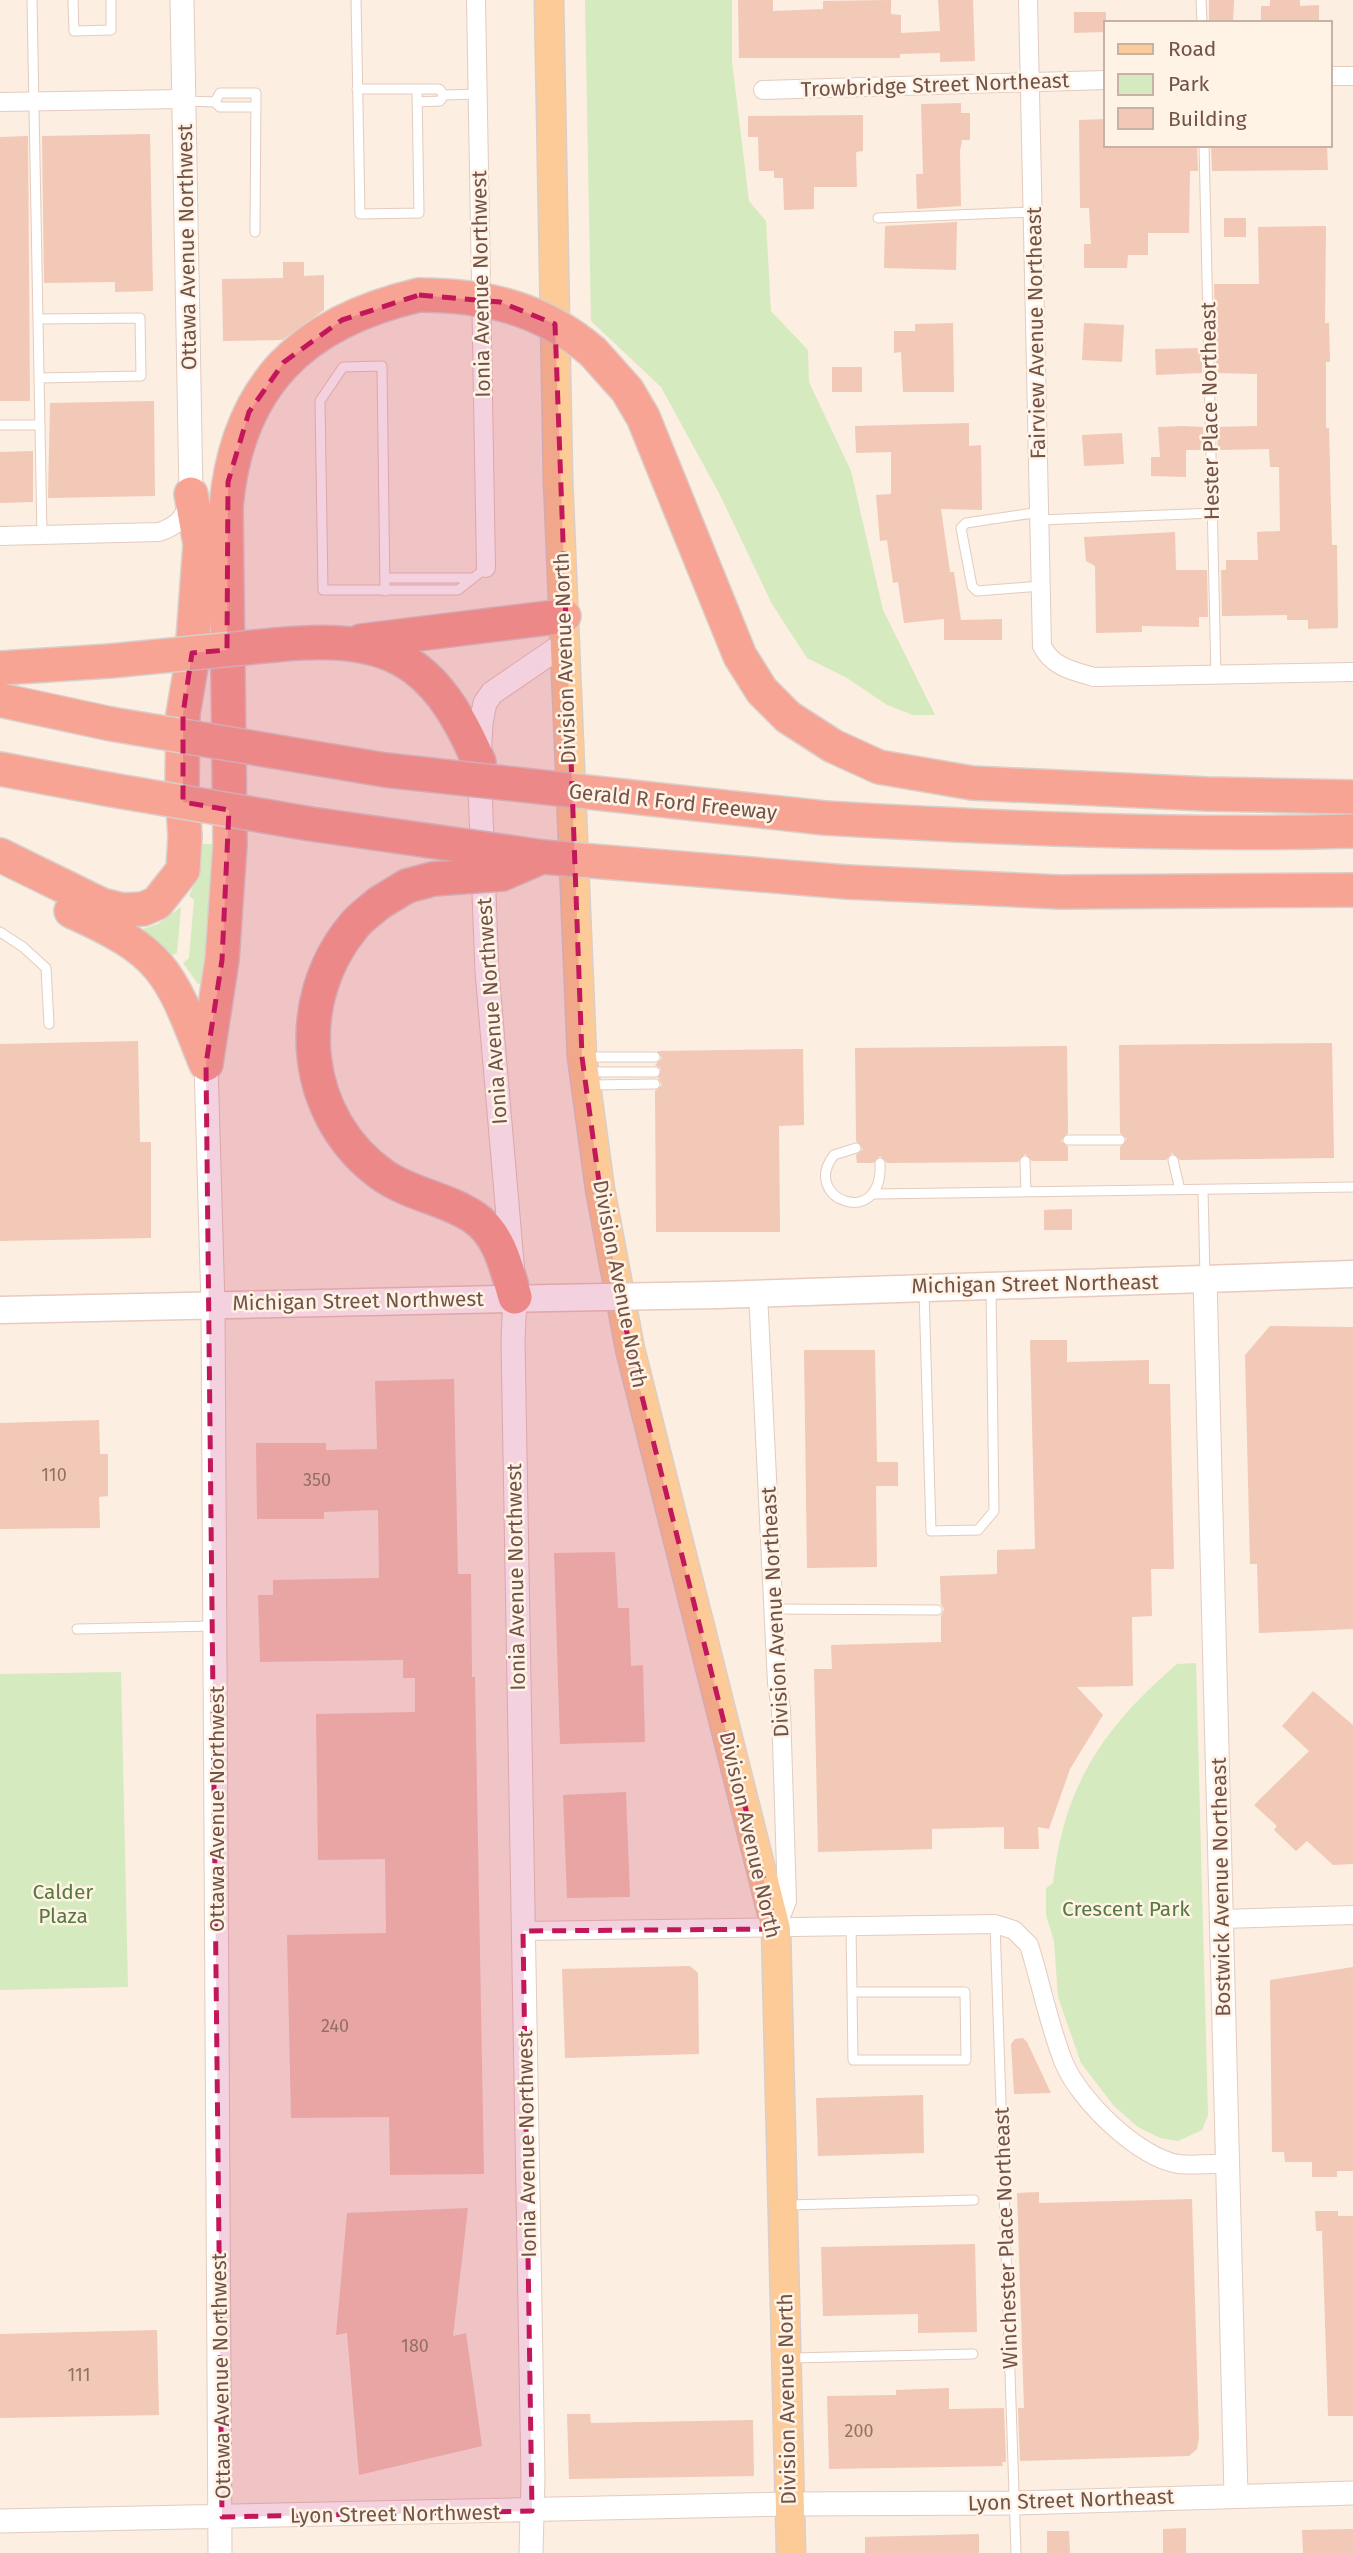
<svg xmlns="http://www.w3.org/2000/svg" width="1353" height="2553" font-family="'Fira Sans',sans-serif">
  <rect width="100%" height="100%" fill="#fceee0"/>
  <!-- green -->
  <path fill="#d5eabf" d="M585 0H732V62L749 201 766 221 771 311 808 350 809 382 851 471 883 610 935 715H913L887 705 847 678 807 658 772 604 720 495 661 387 591 321Z
    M200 844H217L209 958 202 983 198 984 183 963 189 958 194 900 189 896 199 872Z
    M181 907 177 953 172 955 139 930 158 924Z
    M1177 1664 1196 1663 1208 2115 1202 2130 1178 2141 1160 2138 1138 2127 1114 2106 1081 2063 1058 1997 1054 1941 1046 1915V1888L1053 1883C1064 1784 1104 1727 1177 1664Z
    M121 1672 128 1987 0 1990V1674Z"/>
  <!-- building -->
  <path fill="#f2c8b7" d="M738 0H773V11L823 9V1L891 0V14L901 15V33L940 31 938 0H973L975 61 940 62V53L900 54V58H739Z
    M1209 0H1234L1233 23H1209Z
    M1270 0H1300V6L1319 5V23H1261V6H1270Z
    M1074 12H1106V32L1074 33Z
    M961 103V113H970V140H962L960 151 961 206 917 209 916 174H923L921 104Z
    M863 115V151L856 152 857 187H814V209L784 210 783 178H774V171H759L758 137H748V116Z
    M1106 119V145H1197L1198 171H1190L1189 233H1148V255H1128L1127 268H1084V244H1091L1089 208H1080L1079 120Z
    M150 134 153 291 115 292V282L44 283 42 136Z
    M28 136 30 401H0V137Z
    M1211 145H1327L1328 170 1212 171Z
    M1224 218H1246V237H1224Z
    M957 222 956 270 884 268 885 226Z
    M1326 226 1325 323H1329L1330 362H1326V428H1329L1332 545H1337L1338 628 1308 629V620H1287V615L1222 616 1221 570H1226V560H1258L1257 532 1280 531 1279 467H1270L1269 449 1218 450 1217 427 1257 426V374L1216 373 1214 284H1259L1258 227Z
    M283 262H304V276L324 275V310L282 340 223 341 222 279 283 278Z
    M953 323 954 392H903L901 352 894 353V331H915V324Z
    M1084 323 1124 325 1122 362 1082 360Z
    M1202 348V373L1156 375 1155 349Z
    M832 367H862V392H832Z
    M154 401 155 496 48 498 50 403Z
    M969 423V446L981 445 982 510 941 509 950 572H954L961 620 1002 619V640H944V619L904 623 898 582 893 583 887 540 880 541 876 495 891 494V452L856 453 855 426Z
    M1184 426 1203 427 1204 450H1186V477L1151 476V457H1160L1158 427Z
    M1122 433 1124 464 1084 466 1082 435Z
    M33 451V502L0 503V452Z
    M1175 532 1176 570H1207L1208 617H1199V627L1142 626V632L1096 633 1095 566 1086 561 1084 537Z
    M138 1041 140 1142H151V1238L0 1241V1044Z
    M1332 1043 1334 1158 1180 1160 1172 1153 1166 1160H1120V1147L1127 1139 1120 1133 1119 1045Z
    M1067 1046 1068 1133 1061 1141 1068 1147V1161H1032L1025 1154 1018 1162 887 1163 880 1156 873 1163H857L856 1155 863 1149 856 1141 855 1048Z
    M803 1049 804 1125 779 1126 780 1232H656L655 1091 662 1085 658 1078 661 1069 655 1065 662 1058 657 1051Z
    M1072 1209V1230H1044V1210Z
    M1270 1326 1353 1327V1629L1259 1633 1257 1564H1250L1245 1355Z
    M1030 1340H1067V1362L1149 1360V1384H1170L1174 1569H1151L1152 1616 1132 1617 1133 1686 1077 1687 1103 1715 1070 1769 1049 1829 1038 1827 1039 1849H1004V1827L932 1829V1849L818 1852 814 1669H832L831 1645 941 1642V1616L944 1609 941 1604 940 1576 997 1574V1550L1035 1549Z
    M804 1350H875L877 1462H898V1486H876L877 1567 807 1568Z
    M454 1379 458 1574H471L472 1677H475L484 2174 390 2175 389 2117 291 2118 287 1935 386 1933 385 1859 318 1860 316 1714 415 1712V1678H403V1660L260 1662 258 1595H273V1580L379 1578 378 1510 324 1512V1519H257L256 1443H326V1450L377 1449 375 1381Z
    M99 1420 100 1454H108V1496L99 1497 100 1528 0 1529V1423Z
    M615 1552 618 1608H629L631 1666 643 1665 645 1742 560 1744 554 1553Z
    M1313 1691 1353 1725V1864L1333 1865 1307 1841 1296 1851 1274 1830 1277 1826 1254 1805 1309 1751 1282 1726Z
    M626 1792 630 1897 567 1898 563 1795Z
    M690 1966 698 1973 699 2054 565 2058 562 1969Z
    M1353 1967V2171H1337V2177H1312V2162H1285L1284 2152H1272L1270 1980Z
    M1023 2038 1027 2042 1051 2093 1014 2094 1011 2044 1015 2039Z
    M923 2095 924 2153 818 2156 816 2098Z
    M1039 2192V2203L1192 2199 1199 2438 1197 2449 1189 2456 1020 2461 1018 2408H1024L1017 2193Z
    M468 2208 453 2336 466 2333 482 2446 359 2475 347 2333 336 2335 347 2213Z
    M1315 2211H1338V2216H1353V2416H1328L1322 2231H1316Z
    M975 2244 977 2332 918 2333V2314L823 2316 821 2247Z
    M157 2330 159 2415 0 2418V2334Z
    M949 2388V2409L1004 2408 1006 2462H1002L1003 2466 829 2469 827 2396 896 2395V2390Z
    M567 2414H590L591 2423 753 2420 754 2476 569 2479Z
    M1186 2528V2553H1163V2529Z
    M1353 2529V2553H1303L1302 2530Z
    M1047 2531H1069L1070 2553H1047Z
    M979 2534V2553H865V2537Z"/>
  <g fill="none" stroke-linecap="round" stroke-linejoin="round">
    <defs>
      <path id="service" d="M32 0 42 535
        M73 0 74 31 111 30V0
        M356 0 360 214 419 213 417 89
        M1201 0 1202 23
        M357 89H439L444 95 477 94
        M186 101 215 102 220 107H256
        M215 102 220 93H256L255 232
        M417 102 440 101 444 95
        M1204 145 1216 676
        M878 218 1033 212
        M38 319 140 318 141 376 39 378
        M0 425H40
        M1040 512 966 523 961 528 972 586 977 591 1041 586
        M1040 520 1213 513
        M385 578H472
        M385 591 382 366 343 367 320 401 323 590H458L486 568
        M0 932 23 947 46 968 49 1024
        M586 1057H655
        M589 1072H655
        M591 1085 655 1084
        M1068 1140H1120
        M856 1148 834 1155C799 1199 884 1231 880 1163
        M1173 1160 1180 1190
        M1025 1161 1026 1192
        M1203 1190 1205 1277
        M874 1194 1353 1187
        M924 1291 931 1531 978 1530 994 1511 991 1287
        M773 1609 937 1610
        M77 1629 213 1626
        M995 1924 1016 2553
        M851 1927 852 1992H965L966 2060H853L852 1992
        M788 2205 974 2200
        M791 2358 973 2354"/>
      <path id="minor" d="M476 0 486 568
        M1028 0 1042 646C1052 667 1073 671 1094 677L1353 672
        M1330 76H1353
        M763 90 1106 80
        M0 102 184 99
        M0 536 159 532C177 526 184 519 189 501
        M758 1293 777 1683 781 1709 787 1901 776 1929
        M1222 1919 1353 1915
        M523 1931 995 1924 1014 1930 1029 1945C1041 1983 1049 2026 1064 2063 1080 2101 1138 2157 1178 2164 1193 2166 1211 2163 1227 2164"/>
      <path id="tertiary" d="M182 0 191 494
        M206 1064 213 1305 220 2553
        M1205 1279 1236 2494
        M0 2521 789 2504 1015 2503 1353 2493
        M531 2553 533 2478 513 1341 515 1297 487 972 479 762 481 723 485 703 492 693 565 643"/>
      <path id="secondary" d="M717 1295 1353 1274
        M0 1310 550 1298"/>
      <path id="primary" d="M549 0 558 479 582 1057 600 1189 630 1349 776 1929 791 2553"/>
      <path id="motorway" d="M593 352 627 390 643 417 740 656 762 691 788 717 833 746 879 767 972 783 1207 794 1353 797
        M361 641 564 616
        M275 645C386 634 434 656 479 762
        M0 668 110 661
        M0 700 111 724
        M0 769 112 790
        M825 818C1001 828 1177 836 1353 831
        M0 855 102 905 123 910 143 909 157 903 183 870 185 837 182 788 183 714 191 667 200 544 191 494
        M847 882 1060 892 1353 890
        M379 903C370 911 359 918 352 928 291 1003 302 1119 384 1176 412 1195 448 1199 475 1218 500 1235 507 1270 515 1297
        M71 911C164 953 169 970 205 1062
        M206 1064 222 960 230 844 226 507C237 385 302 322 419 295"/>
    </defs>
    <!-- service casing -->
    <use href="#service" stroke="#e3cbbf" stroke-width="11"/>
    <!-- minor casing -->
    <use href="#minor" stroke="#e3cbbf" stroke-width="20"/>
    <!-- tertiary casing -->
    <use href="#tertiary" stroke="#e3cbbf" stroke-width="25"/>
    <!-- secondary casing -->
    <use href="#secondary" stroke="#e8cbbc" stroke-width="29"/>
    <!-- primary casing -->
    <use href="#primary" stroke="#d8cfcb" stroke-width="31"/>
    <!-- motorway casing -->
    <use href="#motorway" stroke="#d8cfcb" stroke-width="36"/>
    <!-- service -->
    <use href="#service" stroke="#fff" stroke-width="9"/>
    <!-- minor -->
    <use href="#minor" stroke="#fff" stroke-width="18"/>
    <!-- tertiary -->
    <use href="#tertiary" stroke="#fff" stroke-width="23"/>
    <!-- secondary -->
    <use href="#secondary" stroke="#fff" stroke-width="26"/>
    <!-- primary -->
    <use href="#primary" stroke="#fdcb97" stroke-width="28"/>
    <!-- motorway -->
    <use href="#motorway" stroke="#f8a495" stroke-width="33"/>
    <defs>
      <path id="secondary-bridge" d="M550 1298 717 1295"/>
      <path id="motorway-bridge" d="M419 295C485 295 542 308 593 352
        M110 661 275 645
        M111 724 385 770 825 818
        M112 790 311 824 543 857 847 882
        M379 903 407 886 433 879 502 874 539 858"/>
    </defs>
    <!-- secondary-bridge casing -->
    <use href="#secondary-bridge" stroke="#e8cbbc" stroke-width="29" stroke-linecap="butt"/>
    <!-- motorway-bridge casing -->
    <use href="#motorway-bridge" stroke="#d8cfcb" stroke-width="36" stroke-linecap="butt"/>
    <!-- secondary-bridge -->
    <use href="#secondary-bridge" stroke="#fff" stroke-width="26"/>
    <!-- motorway-bridge -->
    <use href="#motorway-bridge" stroke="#f8a495" stroke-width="33"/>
  </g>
  <!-- marked area -->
  <path fill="#c2185b" fill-opacity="0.2" stroke="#c2185b" stroke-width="5" stroke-dasharray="14 9" stroke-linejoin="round" d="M419 295 500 302 555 324 582 1057 600 1189 630 1349 776 1929 523 1931 532 2511 222 2517 206 1064 222 960 229 810 183 802V714L192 653 227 650 228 482 249 412 284 362 342 320Z"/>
  <g text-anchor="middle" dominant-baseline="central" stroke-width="5" stroke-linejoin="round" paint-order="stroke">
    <!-- number labels -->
    <g font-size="18" fill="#937063">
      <text x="54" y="1475">110</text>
      <text x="317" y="1480">350</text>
      <text x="335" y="2026">240</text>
      <text x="415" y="2346">180</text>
      <text x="79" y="2375">111</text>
      <text x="859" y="2431">200</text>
    </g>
    <!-- street labels -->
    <g font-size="21" fill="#735247" stroke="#fff3e6">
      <text transform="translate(935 85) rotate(-2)">Trowbridge Street Northeast</text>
      <text transform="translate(187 247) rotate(-91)">Ottawa Avenue Northwest</text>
      <text transform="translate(481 284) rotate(-91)">Ionia Avenue Northwest</text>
      <text transform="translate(1036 333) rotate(-91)">Fairview Avenue Northeast</text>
      <text transform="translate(1210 411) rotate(-91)">Hester Place Northeast</text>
      <text transform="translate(565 658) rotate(-92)">Division Avenue North</text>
      <text transform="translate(673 802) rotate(6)">Gerald R Ford Freeway</text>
      <text transform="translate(492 1011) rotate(-94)">Ionia Avenue Northwest</text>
      <text transform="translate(620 1284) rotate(79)">Division Avenue North</text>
      <text transform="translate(1035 1284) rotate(-1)">Michigan Street Northeast</text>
      <text transform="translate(358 1301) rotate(-1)">Michigan Street Northwest</text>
      <text transform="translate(516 1577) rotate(-91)">Ionia Avenue Northwest</text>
      <text transform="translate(775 1612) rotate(-93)">Division Avenue Northeast</text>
      <text transform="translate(217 1809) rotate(-90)">Ottawa Avenue Northwest</text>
      <text transform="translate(750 1835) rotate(77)">Division Avenue North</text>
      <text transform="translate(1221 1887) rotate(-91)">Bostwick Avenue Northeast</text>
      <text transform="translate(527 2144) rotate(-91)">Ionia Avenue Northwest</text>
      <text transform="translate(1006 2238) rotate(-92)">Winchester Place Northeast</text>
      <text transform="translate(221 2376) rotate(-91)">Ottawa Avenue Northwest</text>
      <text transform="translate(787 2399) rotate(-91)">Division Avenue North</text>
      <text transform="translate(1071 2500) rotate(-2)">Lyon Street Northeast</text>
      <text transform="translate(395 2514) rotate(-1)">Lyon Street Northwest</text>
    </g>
    <!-- park labels -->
    <g font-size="21" fill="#57793f" stroke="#fff3e6">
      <text x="63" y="1892">Calder<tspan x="63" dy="24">Plaza</tspan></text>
      <text x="1126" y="1909">Crescent Park</text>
    </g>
  </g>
  <!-- legend -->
  <rect x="1104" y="21" width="228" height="126" fill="#fff3e6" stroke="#c7b3a6" stroke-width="2"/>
  <rect x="1118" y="44" width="35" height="10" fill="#fdcb97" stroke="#c7b3a6" stroke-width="2"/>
  <text x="1168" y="56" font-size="21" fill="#735247">Road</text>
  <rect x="1118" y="74" width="35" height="21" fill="#d5eabf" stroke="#c7b3a6" stroke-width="2"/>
  <text x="1168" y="91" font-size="21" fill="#735247">Park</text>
  <rect x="1118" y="108" width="35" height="21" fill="#f2c8b7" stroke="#c7b3a6" stroke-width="2"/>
  <text x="1168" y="126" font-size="21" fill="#735247">Building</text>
</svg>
